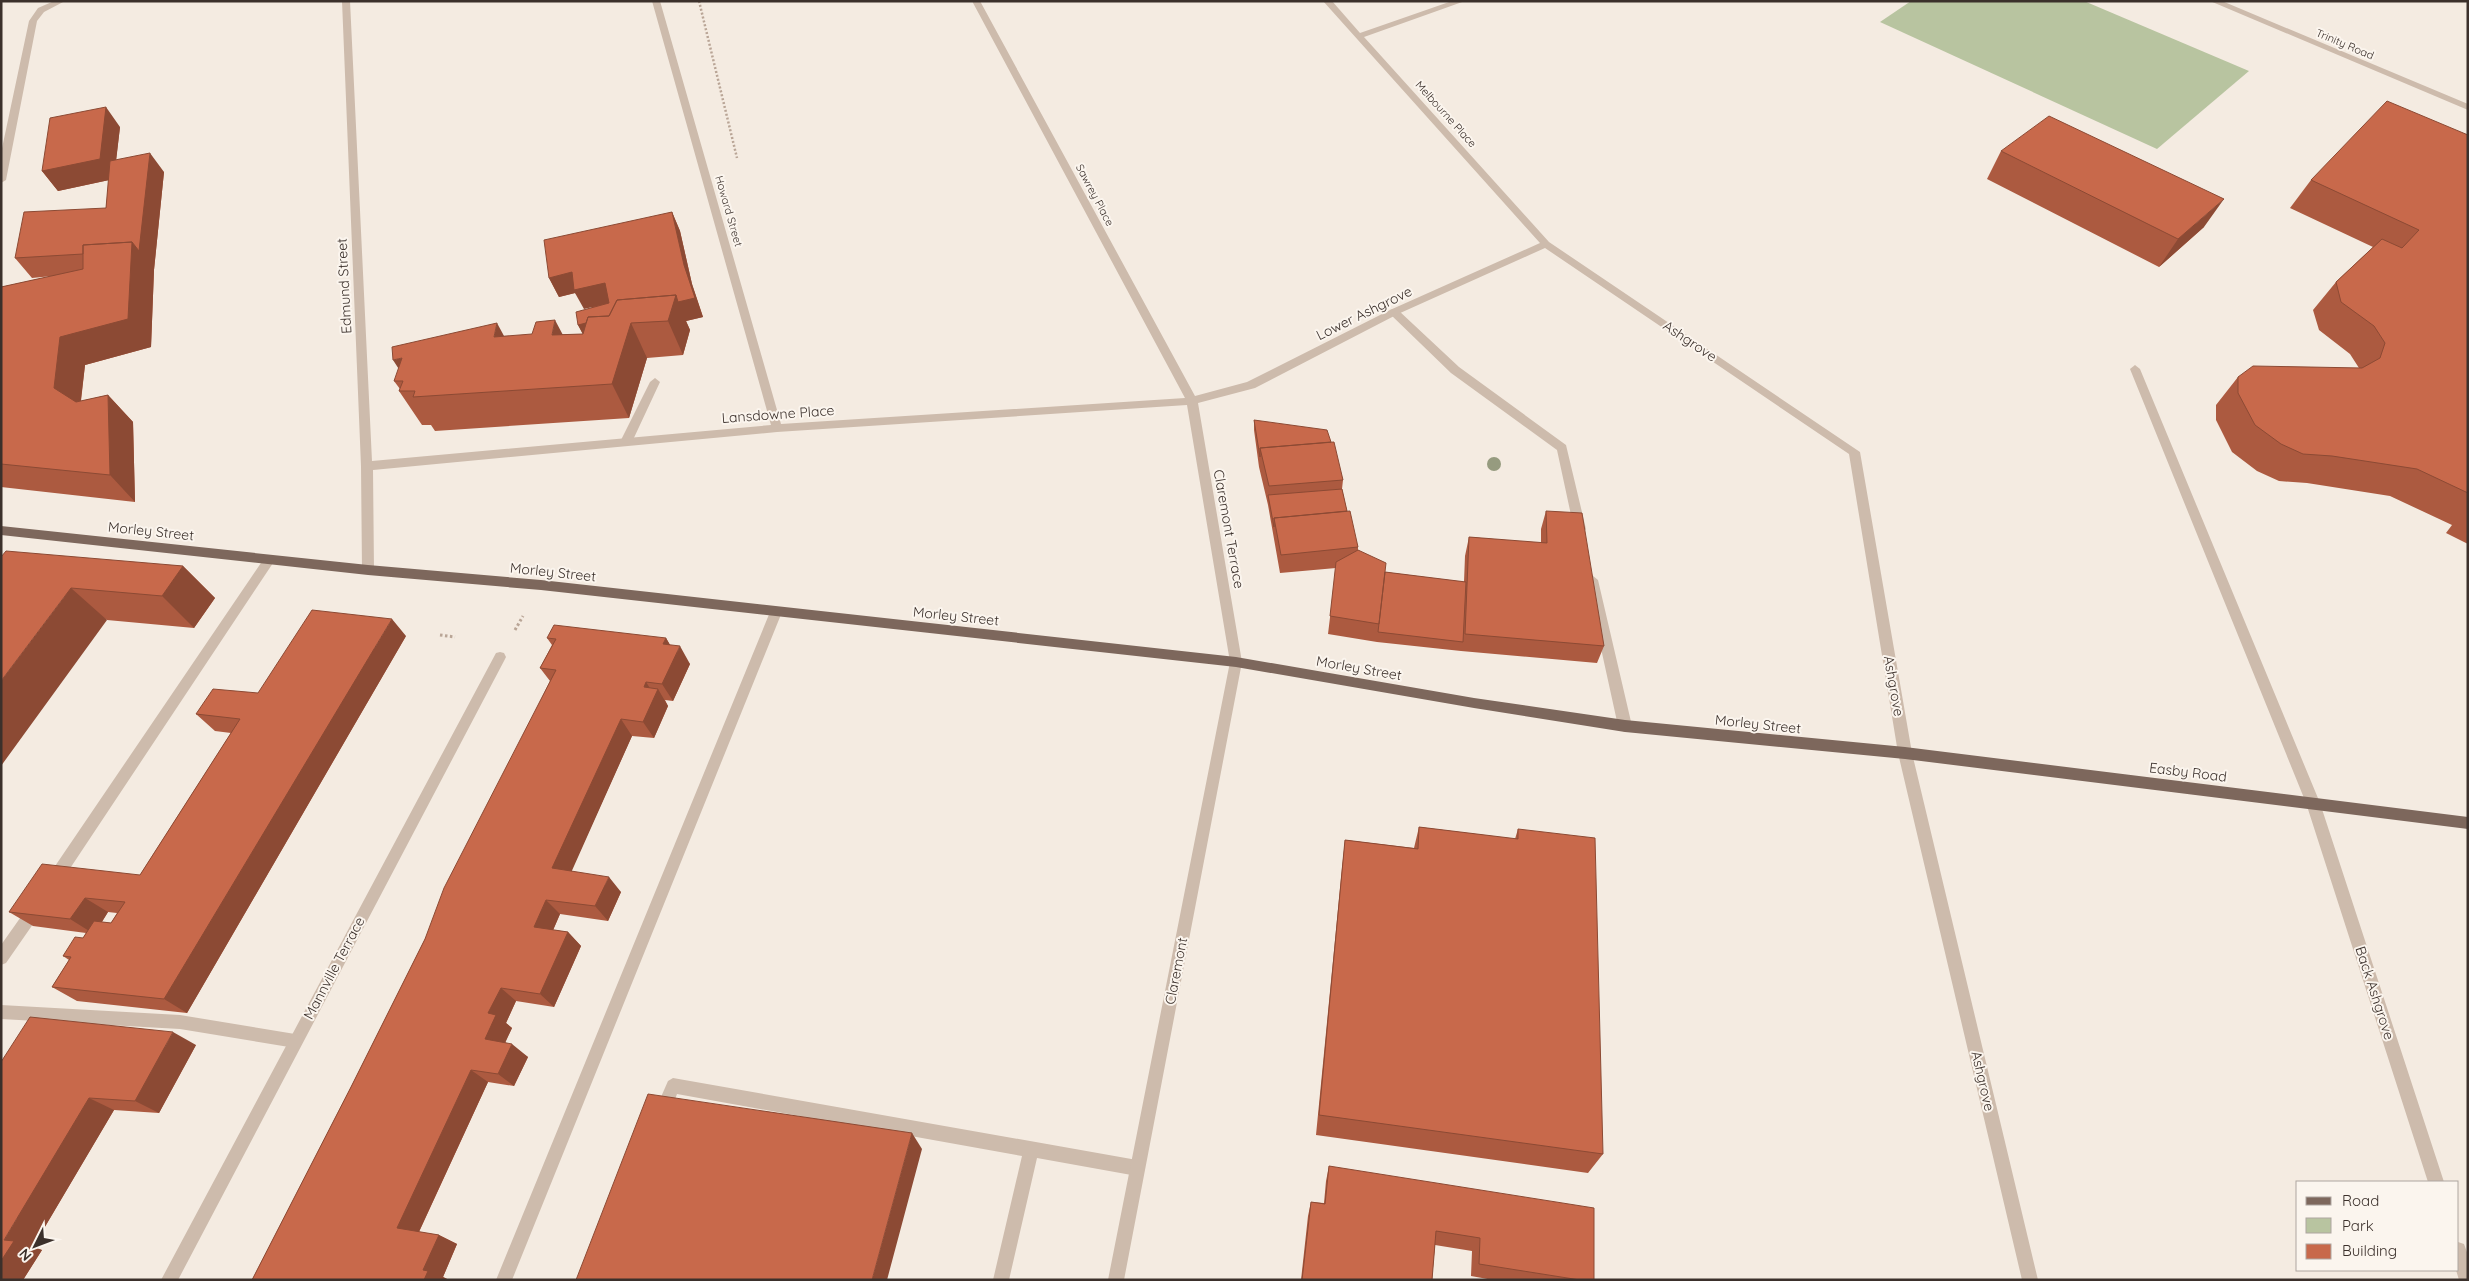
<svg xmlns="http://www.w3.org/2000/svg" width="2469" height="1281" font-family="Quicksand,sans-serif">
  <rect width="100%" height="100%" fill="#f4ebe1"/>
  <!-- green -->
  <path fill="#b8c4a0" d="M1911 1H2084L2249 71 2157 149 1880 22Z"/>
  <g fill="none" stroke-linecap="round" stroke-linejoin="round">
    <!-- path-far1 -->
    <path stroke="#b9a596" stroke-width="2.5" stroke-dasharray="2 2" stroke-linecap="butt" d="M699 1 737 158"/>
    <!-- path -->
    <path stroke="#b9a596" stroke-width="3" stroke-dasharray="2.5 2.5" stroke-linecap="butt" d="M515 630 523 616
      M440 635 455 637"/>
    <!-- service -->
    <path fill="#cdbbac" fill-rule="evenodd" d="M1394 309 1398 310 1459 367 1566 445 1586 529 1584 532 1580 533 1574 529 1557 450 1451 373 1390 314V310Z
      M2135 365 2140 369 2320 803 2444 1182H2428L2306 803 2130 369Z
      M655 378 660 382 632 442 630 445H622L620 442 650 382Z
      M269 555 275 560 273 563 59 885 54 886 49 885 47 880 49 875 265 557Z
      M1592 575 1598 580 1632 726 1630 730 1625 732 1620 730 1618 726 1586 580Z
      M776 607 780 609 782 612 512 1280H496L770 612 772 609Z
      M35 902 40 904 42 909 40 914 6 963 1 965V945L30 904Z
      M1 1005 180 1015 295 1034 300 1036 303 1041 300 1046 295 1048 180 1029 1 1019Z
      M673 1078 1137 1160 1143 1162 1145 1168 1143 1174 1137 1176 1037 1158 1009 1280H993L1022 1156 677 1094 668 1119 662 1121 656 1119 654 1113 668 1081Z
      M2458 1242 2464 1244 2468 1255V1280H2459L2456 1270H2458Z"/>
    <!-- minor -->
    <path fill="#cdbbac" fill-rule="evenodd" d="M54 1H65L44 12 37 21 6 180 1 183V153L29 21 38 8Z
      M342 1H350L372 461 771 425 652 1H660L781 424 1185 398 972 1H980L1195 396 1247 382 1390 310 1540 243 1323 1H1332L1360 33 1452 1H1465L1364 37 1549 242 1860 452 1912 753 2038 1280H2022L1898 753 1849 454 1545 248 1398 314 1255 388 1198 403 1242 662 1124 1280H1108L1230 662 1187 405 777 432 373 470 374 570 372 573H364L362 570 361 466Z
      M2210 1H2222L2468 104V110Z
      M500 652 504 653 506 657 504 661 178 1280H161L496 653Z"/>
    <!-- primary -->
    <path fill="#7d675c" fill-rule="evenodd" d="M1 526 368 565 541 580 1236 657 1474 698 1625 720 1905 747 2468 817V829L1905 759 1625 732 1474 708 1236 667 541 590 368 575 1 535Z"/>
  </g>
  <!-- trees -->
  <circle fill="#969b7f" cx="1494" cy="464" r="7"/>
  <!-- wall -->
  <path fill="#ac5a40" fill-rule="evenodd" d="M120 127 116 160 164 172 154 270 151 347 85 365 81 401 108 395 133 422 135 502 1 487V287L52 276 32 278 15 258 106 208 109 180 58 191 42 171Z
    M2468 135V544L2446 533 2452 525 2390 496 2307 483 2279 481 2257 471 2232 452 2216 420V405L2238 377 2359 368 2350 354 2319 330 2313 310 2336 282 2373 247 2290 208 2311 180Z
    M2001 151 2204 227 2159 267 1987 179Z
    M672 212 680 231 692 284 703 317 686 321 690 330 683 355 647 358 629 418 435 431 431 425H422L399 391 400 389 394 381 504 336 583 334 578 325 592 307 575 293 559 297 549 278Z
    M1254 420 1331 442 1343 480 1342 489 1347 511 1358 547V550L1385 572 1464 582 1465 556 1469 537 1541 543V529L1546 511 1604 646 1597 663 1461 651 1377 642 1328 634 1336 568 1280 573 1268 505 1259 467 1254 430Z
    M1 557 183 566 215 598 194 628 107 620Z
    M406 636 187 1013 77 1001 52 987 69 960 63 956 83 938 86 933 33 926 9 912 140 875 231 733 215 731 196 714 258 693ZM108 912 117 913 111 923 102 922Z
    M547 638H666L670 645 690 664 673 701 665 700 668 706 654 738 632 736 571 871 621 892 608 921 560 914 553 930 568 932 581 946 554 1007 516 1001 506 1023 512 1028 505 1042 528 1057 514 1086 488 1082 419 1232 439 1235 457 1244 443 1277 447 1279 252 1280 351 1087 425 939 550 681 540 668 552 645Z
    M1419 827 1515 839 1518 829 1603 1154 1588 1173 1316 1135 1342 868 1345 840 1414 848Z
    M196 1045 159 1113 114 1110 33 1247 42 1250 23 1280 1 1062Z
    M1329 1166 1594 1280H1493L1471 1276 1472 1251 1435 1245 1432 1280H1301L1308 1216 1311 1202 1324 1203 1326 1181Z"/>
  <!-- shaded-wall -->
  <path fill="#8c4a34" d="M106 107 120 127 114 179 58 191 42 171Z
    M150 153 164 172 154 270 151 347 85 365 79 415 54 388 60 337 132 242Z
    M2224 199 2204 227 2159 267 2178 239Z
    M672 212 680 231 692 284 703 317 686 321 690 330 683 355 668 321 631 323 647 358 629 418 612 384 588 344 578 325 676 295 684 265Z
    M572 272 605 283 614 302 584 309 575 293 559 297 549 278Z
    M555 320 573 354 552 335Z
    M497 323 516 358 494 337Z
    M402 358 415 391H413L393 360Z
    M108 395 133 422 135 502 110 475Z
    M183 566 215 598 194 628 162 596Z
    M71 588 107 620 1 766V681Z
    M392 619 406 636 187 1013 164 999Z
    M666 638 676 655 680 646 690 664 673 701 662 684 663 644Z
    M646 682 655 696 658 689 668 706 654 738 643 722 644 687Z
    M621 719 632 736 566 884 552 868Z
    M609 877 621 892 608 921 595 906Z
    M85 898 108 912 94 934 70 919Z
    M546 900 560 914 548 942 534 927Z
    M568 932 581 946 554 1007 540 994Z
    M501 988 516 1001 506 1023 512 1028 501 1052 485 1039 488 1013Z
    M173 1032 196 1045 159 1113 135 1101Z
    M512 1044 528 1057 514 1086 498 1074Z
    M471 1070 488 1082 416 1238 397 1228Z
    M89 1098 114 1110 33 1247 42 1250 23 1280H1V1261L4 1240Z
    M912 1133 922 1149 887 1280H872Z
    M439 1235 457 1244 443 1277 447 1279 424 1280 423 1270Z"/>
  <!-- building -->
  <path fill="#c8694b" stroke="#8c4a34" d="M2387 101 2468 135V493L2417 469 2332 456 2303 454 2281 444 2255 425 2238 393V377L2253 366 2362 368 2380 358 2385 343 2374 326 2341 302 2336 282 2382 239 2402 248 2419 230 2311 180Z
    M106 107 100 159 42 171 50 118Z
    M2049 116 2224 199 2178 239 2001 151Z
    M150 153 139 251 132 242 83 245V254L15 258 24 212 106 208 110 161Z
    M672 212 684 265 695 298 678 302 676 295 617 300 609 316 588 317 586 323 578 325 576 312 609 303 605 283 574 290 572 272 549 278 544 240Z
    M132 242 128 319 60 337 54 388 76 402 108 395 110 475 1 464V287L83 269V245Z
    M676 295 668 321 631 323 612 384 413 397 415 391H399L403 381H394L402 358 393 360 392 347 497 323 494 337 532 334 536 322 555 320 552 335 583 334 588 317 609 316 617 300Z
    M1254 420 1327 430 1331 442 1260 448V457Z
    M1334 442 1343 480 1269 486 1260 448Z
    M1342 489 1347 511 1274 518V527L1268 495Z
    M1350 511 1358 547 1281 555 1274 518Z
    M1546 511 1582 513 1604 646 1465 634 1469 537 1547 543Z
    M1358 550 1386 563 1379 624 1330 616 1336 562Z
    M6 551 183 566 162 596 71 588 1 681V557Z
    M1385 572 1466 582 1463 642 1378 632Z
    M312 610 392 619 164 999 52 987 71 957 63 956 75 937 83 938 94 921 111 923 125 902 85 898 70 919 9 912 42 864 140 875 240 719 196 714 213 689 258 693Z
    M554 625 666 638 663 644 680 646 662 684 646 682 644 687 658 689 643 722 621 719 552 868 609 877 595 906 546 900 534 927 568 932 540 994 501 988 488 1013 496 1015 485 1039 512 1044 498 1074 471 1070 397 1228 439 1235 423 1270 428 1271 424 1280H252L351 1087 425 939 444 888 556 670 540 668 556 639 547 638Z
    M1419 827 1518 839V829L1595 838 1603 1154 1319 1115 1345 840 1418 849Z
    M30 1017 173 1032 135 1101 89 1098 4 1240 14 1241 1 1261V1062Z
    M648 1094 912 1133 872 1280H576Z
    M1329 1166 1594 1208V1280H1580L1479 1264 1480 1238 1436 1231 1432 1280H1302L1311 1202 1325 1204Z"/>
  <g text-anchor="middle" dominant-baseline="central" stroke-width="4" stroke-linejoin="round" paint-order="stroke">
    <!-- far-street labels -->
    <g font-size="11" fill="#3b302b" stroke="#fbf5ee">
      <text transform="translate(2345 44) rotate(23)">Trinity Road</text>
      <text transform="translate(1446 114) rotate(48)">Melbourne Place</text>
      <text transform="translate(1095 195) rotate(62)">Sawrey Place</text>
      <text transform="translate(729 211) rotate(74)">Howard Street</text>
    </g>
    <!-- street labels -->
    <g font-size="14" fill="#3b302b" stroke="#fbf5ee">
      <text transform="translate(344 286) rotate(-93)">Edmund Street</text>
      <text transform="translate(1364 313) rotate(-26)">Lower Ashgrove</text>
      <text transform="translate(1690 341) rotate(34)">Ashgrove</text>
      <text transform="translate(778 414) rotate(-4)">Lansdowne Place</text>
      <text transform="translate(1229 529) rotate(80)">Claremont Terrace</text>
      <text transform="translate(151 531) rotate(6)">Morley Street</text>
      <text transform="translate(553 572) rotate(6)">Morley Street</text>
      <text transform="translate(956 616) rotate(6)">Morley Street</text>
      <text transform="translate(1359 668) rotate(10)">Morley Street</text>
      <text transform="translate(1894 686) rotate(80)">Ashgrove</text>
      <text transform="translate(1758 724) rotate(6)">Morley Street</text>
      <text transform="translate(2188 772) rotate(7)">Easby Road</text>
      <text transform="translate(334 968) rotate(-62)">Mannville Terrace</text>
      <text transform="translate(1176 971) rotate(-79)">Claremont</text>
      <text transform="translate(2375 993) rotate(72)">Back Ashgrove</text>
      <text transform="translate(1983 1081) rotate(77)">Ashgrove</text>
    </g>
  </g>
  <!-- border -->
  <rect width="2469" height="1281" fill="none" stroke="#3b302b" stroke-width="5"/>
  <!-- legend -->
  <rect x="2296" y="1181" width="162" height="90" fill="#fbf5ee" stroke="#aea6a0"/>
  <rect x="2306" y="1197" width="25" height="8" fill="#7d675c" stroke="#aea6a0"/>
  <text x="2342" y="1206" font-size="15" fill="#3b302b">Road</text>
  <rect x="2306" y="1218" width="25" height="15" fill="#b8c4a0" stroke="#aea6a0"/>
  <text x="2342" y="1231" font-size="15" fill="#3b302b">Park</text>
  <rect x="2306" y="1244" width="25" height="15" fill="#c8694b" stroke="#aea6a0"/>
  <text x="2342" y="1256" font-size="15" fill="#3b302b">Building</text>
  <!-- north arrow -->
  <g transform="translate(35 1246) rotate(228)" stroke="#fbf5ee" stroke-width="4" paint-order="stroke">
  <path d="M0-4L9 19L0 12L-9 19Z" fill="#3b302b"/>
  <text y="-8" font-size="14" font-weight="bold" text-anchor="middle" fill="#3b302b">N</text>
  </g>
</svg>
